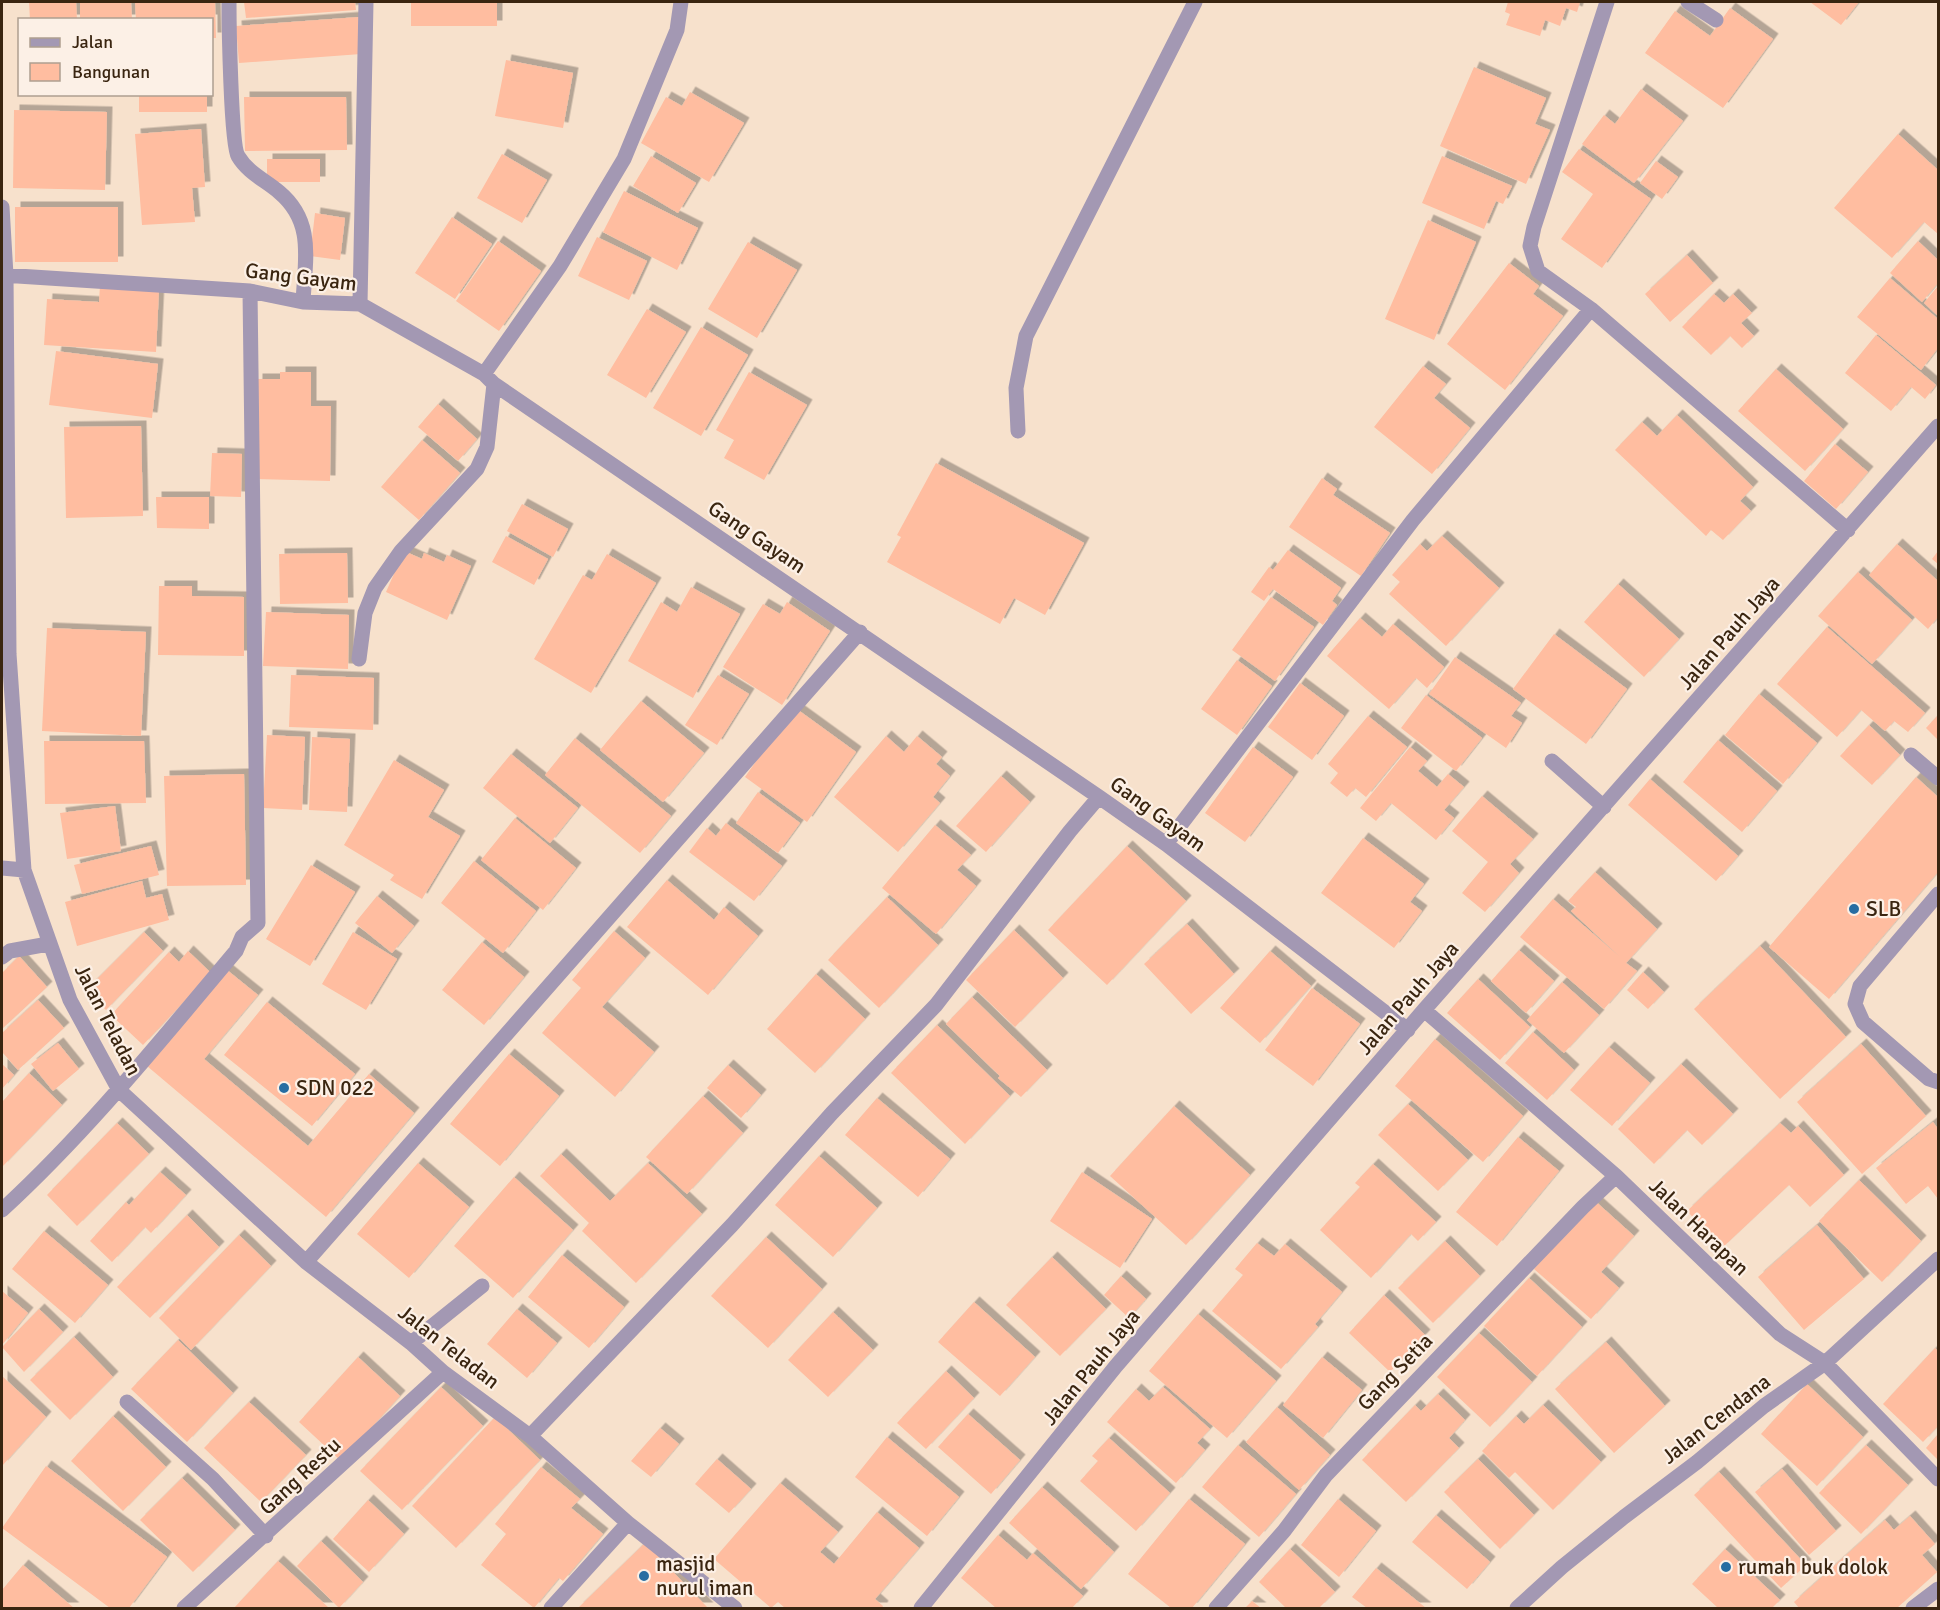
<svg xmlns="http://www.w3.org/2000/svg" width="1940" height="1610" font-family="Signika,sans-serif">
  <defs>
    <filter id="shadow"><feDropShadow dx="5.5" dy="-5.5" stdDeviation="0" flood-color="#0004"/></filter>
  </defs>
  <rect width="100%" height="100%" fill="#f7e1cc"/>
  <!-- building -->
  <path fill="#ffbda0" filter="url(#shadow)" d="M29 2H76L77 20H30Z
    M80 2H131L132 20H80Z
    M135 2H215L216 38H212V20H136Z
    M244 2H355L356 10 246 18Z
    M411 2H497V26H411Z
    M1508 2H1580L1577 12 1566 8 1560 26 1545 20 1540 36 1506 25 1510 14 1505 12Z
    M1810 2H1859L1841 25Z
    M1730 8 1773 39 1723 108 1645 53 1675 11 1710 36Z
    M359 17 361 54 239 63 236 26Z
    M506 60 573 73 563 128 495 116Z
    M1474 67 1546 98 1535 124 1550 130 1526 184 1440 146Z
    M1641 89 1683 121 1634 183 1582 144 1604 115 1615 124Z
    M690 92 744 123 709 182 641 143 666 97 682 106Z
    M139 94H207V112H139Z
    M244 97H346L347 150 245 151Z
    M14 110 107 112 105 190 13 188Z
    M201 129 205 187 192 188 195 222 142 225 135 134Z
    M1898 134 1938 170V234L1924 222 1892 258 1834 208Z
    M1579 149 1651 199 1602 268 1561 239 1593 194 1562 172Z
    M502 154 547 180 522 223 477 198Z
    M651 156 696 183 678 213 633 186Z
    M1442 156 1512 186 1503 204 1496 201 1484 229 1422 203Z
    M267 159H320V182H267Z
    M1656 161 1678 177 1662 199 1640 183Z
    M624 191 698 228 677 270 603 232Z
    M15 207H118V262H15Z
    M315 213 345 218 340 260 310 256Z
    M452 217 492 244 455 299 415 273Z
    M1428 220 1476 242 1434 340 1385 319Z
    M597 237 647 261 629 300 578 276Z
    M498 241 541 271 499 331 456 301Z
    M1918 241 1938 260V283L1922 302 1890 273Z
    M748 242 797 270 757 338 708 309Z
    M1687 255 1713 283 1670 322 1645 294Z
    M1509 263 1539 286 1533 294 1563 316 1505 390 1447 344Z
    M1890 278 1938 319V348L1921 370 1857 317Z
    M100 285 159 289 156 352 44 345 47 299 99 302Z
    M1938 286V316L1924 303Z
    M1714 294 1724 303 1733 294 1752 313 1741 323 1754 336 1742 348 1730 336 1711 355 1682 327Z
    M647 309 686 332 646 398 607 375Z
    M701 327 748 355 701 436 653 408Z
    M1876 335 1936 385 1925 399 1911 387 1891 411 1845 373Z
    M56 351 158 364 152 418 49 405Z
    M1423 366 1446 384 1434 398 1470 428 1432 474 1374 427Z
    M1776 369 1843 429 1805 471 1738 411Z
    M280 372H311V406H331L330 481 256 479 257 379H280Z
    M749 372 807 405 764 480 724 458 734 440 716 430Z
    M438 404 477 439 458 461 418 427Z
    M1677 415 1753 487 1740 501 1751 511 1723 540 1711 530 1706 536 1615 450 1642 422 1657 436Z
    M141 426 143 516 66 518 64 427Z
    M422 440 460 473 419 520 381 487Z
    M1835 444 1868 472 1836 509 1804 481Z
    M212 453 242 454 241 497 210 496Z
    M936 463 1084 543 1045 615 1014 598 1000 624 887 562 901 537 897 535Z
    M1322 478 1337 489 1333 495 1390 533 1361 576 1289 527Z
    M156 497H209V529L157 528Z
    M522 504 568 529 553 557 507 531Z
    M506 536 548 559 534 585 492 562Z
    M1442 536 1499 588 1446 646 1389 594 1400 582 1392 575 1420 544 1427 551Z
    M1897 544 1938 581V617L1928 629 1869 575Z
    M1288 550 1341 588 1332 601 1337 605 1323 625 1273 589 1264 601 1251 592 1269 567 1273 570Z
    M404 551 422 559 424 553 444 562 447 555 471 566 447 620 386 592Z
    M1938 551V564L1932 559Z
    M347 553 348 603 280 604 279 554Z
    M607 554 656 583 591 693 534 659 583 575 592 580Z
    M1858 572 1912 620 1872 664 1818 616Z
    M1618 584 1679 639 1644 677 1584 622Z
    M159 586H192V596L244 597V656L158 655Z
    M691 587 740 614 693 698 628 661 661 602 677 612Z
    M1271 597 1314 627 1275 681 1232 650Z
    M787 602 830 631 782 705 723 667 763 604 780 614Z
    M266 612 349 615 348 669 263 666Z
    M1360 618 1382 637 1393 624 1444 667 1427 688 1416 678 1389 709 1327 656Z
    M1827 627 1925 713 1908 732 1894 721 1885 731 1861 710 1837 737 1777 684Z
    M47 628 146 632 141 736 42 731Z
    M1554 634 1627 689 1586 744 1513 689Z
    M1455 657 1521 703 1511 716 1522 723 1506 748 1429 694Z
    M1237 660 1272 686 1237 735 1201 709Z
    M291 675 374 678 373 730 289 727Z
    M718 675 749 694 717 745 685 725Z
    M1300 683 1344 716 1312 760 1268 727Z
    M1759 694 1817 743 1783 784 1725 735Z
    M1426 695 1482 738 1456 771 1401 728Z
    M641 701 704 753 663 802 600 750Z
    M794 707 856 752 807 822 745 777Z
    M1938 715V740L1926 728Z
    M1368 716 1407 747 1366 797 1355 788 1347 797 1330 783 1338 773 1328 764Z
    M1869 725 1900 755 1872 785 1840 756Z
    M267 735 305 737 302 810 263 808Z
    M886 736 904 752 917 736 942 757 936 764 950 776 933 797 940 803 898 852 834 797Z
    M312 737 350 739 347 812 309 810Z
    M575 738 671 816 640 853 545 775Z
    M1718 740 1777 791 1742 832 1683 782Z
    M44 741H144L146 803 45 804Z
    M1253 747 1293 777 1245 842 1205 813Z
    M1410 747 1427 761 1418 771 1437 787 1448 774 1464 787 1444 810 1454 818 1436 840 1391 803 1376 821 1360 808Z
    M511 754 578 808 550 843 483 788Z
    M394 760 444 790 428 817 460 836 422 899 390 880 394 875 344 845Z
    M244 774 246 885 167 886 164 776Z
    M1001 776 1030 802 986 852 956 826Z
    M1916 777 1938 797V872L1829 999 1769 947Z
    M1650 779 1738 856 1716 881 1628 805Z
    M758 792 800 823 778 853 736 823Z
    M1482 796 1533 839 1510 864 1519 873 1485 912 1462 893 1488 862 1452 831Z
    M115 806 121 851 67 859 60 813Z
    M515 818 576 868 543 910 481 860Z
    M726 823 782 866 754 901 689 852 707 828 716 836Z
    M935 825 971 855 957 870 976 886 936 934 882 888Z
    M1363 838 1424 884 1410 902 1422 911 1394 948 1321 893Z
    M151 846 159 875 82 894 74 865Z
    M1127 846 1186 901 1107 985 1048 930Z
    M474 861 536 911 503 953 441 903Z
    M311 865 355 892 310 966 266 939Z
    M1595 872 1657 929 1626 963 1637 971 1604 1009 1520 937 1553 899 1620 957 1571 911 1576 907 1568 901Z
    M667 880 714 920 724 907 758 936 708 995 627 927Z
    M142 881 146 898 162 894 169 920 77 946 65 902Z
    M377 896 414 926 392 953 355 923Z
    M887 897 938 945 879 1008 828 960Z
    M1187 924 1234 974 1191 1014 1144 964Z
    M1014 930 1063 978 1015 1027 966 980Z
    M614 931 645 958 602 1007 654 1052 615 1097 542 1033 581 988 572 980Z
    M144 932 163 951 106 1010 86 990Z
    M353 932 397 959 366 1010 322 984Z
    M482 942 524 977 484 1025 442 990Z
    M1760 946 1846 1037 1780 1099 1694 1009Z
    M1519 950 1554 981 1526 1013 1491 981Z
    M188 951 211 973 143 1045 111 1015 169 952 179 962Z
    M1270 951 1311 986 1260 1043 1220 1008Z
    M19 956 47 987 2 1029V973Z
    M227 970 258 995 204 1059 308 1146 369 1074 414 1113 326 1217 147 1066Z
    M1643 972 1664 992 1648 1009 1627 990Z
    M816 974 865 1019 815 1073 767 1029Z
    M1478 979 1530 1027 1500 1060 1447 1013Z
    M1562 982 1599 1015 1564 1053 1527 1020Z
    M1312 988 1360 1024 1313 1086 1265 1050Z
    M972 997 1047 1070 1021 1097 998 1078 1000 1076 946 1024Z
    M38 1000 64 1028 18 1070 2 1052V1033Z
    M267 1002 355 1074 312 1126 224 1055Z
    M937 1025 1010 1096 965 1144 891 1073Z
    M1533 1032 1574 1070 1547 1100 1505 1063Z
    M1435 1039 1523 1116 1483 1162 1395 1086Z
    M58 1043 79 1069 53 1091 31 1064Z
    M1861 1044 1926 1116 1862 1174 1797 1102Z
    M1609 1047 1650 1083 1612 1126 1570 1090Z
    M509 1054 559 1096 500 1166 450 1124Z
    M2 1064 14 1075 2 1089Z
    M1681 1064 1733 1114 1702 1145 1687 1130 1654 1164 1618 1129Z
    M728 1065 761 1095 741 1118 707 1088Z
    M29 1073 62 1105 2 1167V1102Z
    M703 1096 743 1133 687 1194 646 1157Z
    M877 1098 950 1159 918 1197 845 1135Z
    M1408 1104 1468 1160 1438 1191 1378 1135Z
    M1174 1106 1250 1175 1186 1245 1110 1176Z
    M1933 1122 1938 1129V1199L1928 1186 1906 1204 1876 1168Z
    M117 1123 149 1154 77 1226 47 1195Z
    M1780 1123 1791 1133 1798 1126 1844 1175 1810 1207 1789 1185 1722 1248 1687 1211Z
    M1518 1137 1559 1171 1497 1246 1456 1212Z
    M561 1154 610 1201 648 1163 702 1214 636 1283 582 1231 589 1223 540 1176Z
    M819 1156 877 1208 833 1257 775 1205Z
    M418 1163 469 1207 409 1278 357 1234Z
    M1373 1164 1436 1222 1418 1241 1411 1234 1371 1278 1320 1230 1360 1187 1355 1183Z
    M160 1172 186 1195 151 1233 145 1227 112 1262 90 1241 126 1202 129 1205Z
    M1082 1172 1152 1219 1120 1268 1050 1221Z
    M514 1177 573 1230 513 1298 454 1246Z
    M1859 1180 1921 1241 1882 1282 1819 1221Z
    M1594 1200 1634 1236 1601 1272 1619 1288 1591 1319 1534 1269Z
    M187 1215 219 1247 150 1318 117 1287Z
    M1817 1225 1864 1279 1804 1330 1758 1277Z
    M44 1231 108 1285 75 1323 12 1269Z
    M239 1235 271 1266 191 1350 159 1318Z
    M766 1237 822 1289 768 1348 711 1296Z
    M1445 1241 1480 1276 1433 1323 1398 1288Z
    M1257 1243 1274 1256 1285 1244 1342 1292 1315 1324 1318 1327 1281 1369 1212 1311 1243 1275 1235 1269Z
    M562 1255 624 1307 589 1348 528 1297Z
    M1052 1257 1106 1309 1060 1356 1006 1305Z
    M1121 1276 1146 1299 1129 1318 1104 1295Z
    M1529 1278 1582 1327 1537 1376 1484 1326Z
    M2 1291 28 1313 2 1345Z
    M1384 1295 1425 1335 1390 1372 1349 1333Z
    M974 1302 1035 1357 1000 1396 938 1342Z
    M39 1309 63 1332 24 1372 2 1347Z
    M517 1309 557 1343 527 1378 487 1344Z
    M833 1312 873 1350 828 1397 788 1360Z
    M1198 1314 1276 1381 1227 1438 1149 1371Z
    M1479 1333 1532 1382 1490 1427 1437 1377Z
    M74 1337 113 1377 70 1420 30 1380Z
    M178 1340 233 1393 187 1442 131 1389Z
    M1606 1342 1665 1406 1614 1453 1555 1389Z
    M1935 1348 1938 1351V1426L1923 1442 1883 1404Z
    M358 1357 400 1396 341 1461 299 1422Z
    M1322 1357 1362 1390 1323 1438 1283 1405Z
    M946 1371 974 1398 926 1449 897 1423Z
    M2 1376 46 1417 2 1466Z
    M1807 1384 1863 1437 1817 1486 1761 1434Z
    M441 1387 483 1426 402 1510 360 1471Z
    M1163 1387 1210 1429 1197 1443 1205 1450 1176 1483 1107 1422 1136 1389 1149 1401Z
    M1438 1394 1465 1420 1449 1438 1459 1448 1406 1502 1362 1460 1415 1405 1421 1411Z
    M249 1402 306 1455 261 1502 204 1448Z
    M1543 1405 1601 1462 1553 1510 1515 1472 1509 1478 1482 1451 1516 1416 1524 1424Z
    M1277 1407 1330 1455 1299 1490 1246 1442Z
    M968 1414 1020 1460 991 1494 938 1447Z
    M113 1416 166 1467 123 1511 71 1461Z
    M495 1417 540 1460 456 1548 412 1506Z
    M660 1428 679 1444 651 1477 631 1461Z
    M1938 1434V1460L1926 1448Z
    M887 1437 959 1497 927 1536 855 1477Z
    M1109 1438 1170 1493 1136 1531 1080 1481 1098 1461 1092 1456Z
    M1238 1445 1296 1494 1259 1537 1202 1487Z
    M1866 1445 1908 1485 1861 1534 1819 1493Z
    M717 1459 751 1489 729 1513 695 1484Z
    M1478 1459 1534 1515 1500 1549 1444 1492Z
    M46 1466 167 1557 129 1608H110L2 1528Z
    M541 1467 580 1499 571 1508 603 1534 563 1581 559 1578 534 1608 481 1565 506 1534 495 1524Z
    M1782 1469 1836 1531 1809 1555 1755 1492Z
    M1719 1472 1806 1565 1781 1588 1694 1495Z
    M182 1478 235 1530 193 1572 140 1520Z
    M780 1483 838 1532 820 1552 834 1564 877 1512 919 1548 875 1599 883 1606 882 1608H785L778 1602 771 1608 714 1559Z
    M1042 1487 1114 1552 1081 1589 1009 1523Z
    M1189 1499 1245 1544 1192 1608H1171L1128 1574Z
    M1338 1499 1376 1531 1339 1577 1301 1545Z
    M368 1500 404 1534 369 1572 333 1539Z
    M1436 1515 1490 1562 1467 1589 1412 1542Z
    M1910 1516 1935 1544 1922 1555 1937 1572 1897 1608H1799L1794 1602 1885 1520 1894 1530Z
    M998 1535 1027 1560 1033 1553 1083 1596 1072 1608H996L961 1578Z
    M321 1541 363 1582 339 1608 297 1566Z
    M645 1543 708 1608H578Z
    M1290 1549 1335 1592 1319 1608H1286L1259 1582Z
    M1725 1549 1780 1600 1772 1608H1718L1692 1584Z
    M278 1561 329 1608H234Z
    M23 1565 74 1608H2V1590Z
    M1376 1568 1426 1608H1367L1352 1597Z
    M1252 1601 1261 1608H1245Z"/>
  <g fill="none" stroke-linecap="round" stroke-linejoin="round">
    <!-- minor -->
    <path stroke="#a398b3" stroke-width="15" d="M229 2C229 23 231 145 238 156 248 173 265 180 279 192 315 222 305 260 303 302
      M1607 2 1534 227 1530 246 1538 271 1591 309 1848 530
      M1688 2 1716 20
      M2 207 6 275 9 654 24 870 70 1000 119 1090 306 1262 411 1343 443 1372 530 1436 628 1523 735 1608
      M2 275 250 291 303 302 360 304 484 374 494 384 1099 797 1166 844 1408 1030
      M360 304 366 2
      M484 374 560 266 624 159 677 30 681 2
      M1018 431 1016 388 1026 336 1195 2
      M359 659 365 613 375 588 401 551 477 469 487 447 494 384
      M1911 755 1938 778
      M1552 761 1604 807
      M1166 844 1413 520 1591 309
      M2 868 24 870
      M1938 894 1860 986 1855 1004 1863 1022 1929 1079 1938 1082
      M2 957 10 951 48 944
      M1424 1010 1616 1176 1780 1334 1825 1363 1938 1479
      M2 1210C88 1131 161 1040 236 951L242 937 258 923 250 291
      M306 1262 860 632
      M411 1343 482 1286
      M127 1402 213 1479 266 1536
      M530 1436 732 1225 832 1113 936 1005 1070 831 1099 797
      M184 1608 443 1372
      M551 1608 628 1523
      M921 1608 1116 1366 1424 1010 1938 426
      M1216 1608 1284 1531 1326 1475 1583 1207 1616 1176
      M1517 1608 1562 1567 1624 1517 1697 1462 1764 1406 1825 1363 1938 1259
      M1913 1608 1938 1589"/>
  </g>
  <!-- markers -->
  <g fill="#276da2" stroke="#fcf0e6" stroke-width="2">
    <circle cx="1854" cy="909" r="6"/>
    <circle cx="284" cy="1088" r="6"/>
    <circle cx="1726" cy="1567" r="6"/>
    <circle cx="644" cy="1576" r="6"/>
  </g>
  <g text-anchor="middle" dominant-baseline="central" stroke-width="4.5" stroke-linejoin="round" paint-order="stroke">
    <!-- street labels -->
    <g font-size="21" fill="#3a2510" stroke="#fcf0e6">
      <text transform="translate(301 277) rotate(7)">Gang Gayam</text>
      <text transform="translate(757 537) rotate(34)">Gang Gayam</text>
      <text transform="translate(1729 633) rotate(-49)">Jalan Pauh Jaya</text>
      <text transform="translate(1158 814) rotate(36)">Gang Gayam</text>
      <text transform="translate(1408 998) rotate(-49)">Jalan Pauh Jaya</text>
      <text transform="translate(108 1020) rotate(63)">Jalan Teladan</text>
      <text transform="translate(1699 1227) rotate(44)">Jalan Harapan</text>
      <text transform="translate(449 1347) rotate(38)">Jalan Teladan</text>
      <text transform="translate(1091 1367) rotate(-51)">Jalan Pauh Jaya</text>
      <text transform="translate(1395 1372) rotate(-46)">Gang Setia</text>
      <text transform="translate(1716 1419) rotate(-38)">Jalan Cendana</text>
      <text transform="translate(300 1476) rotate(-43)">Gang Restu</text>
    </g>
    <!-- poi labels -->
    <g font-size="21" fill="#3a2510" stroke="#fcf0e6" text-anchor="start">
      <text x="1866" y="909">SLB</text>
      <text x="296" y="1088">SDN 022</text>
      <text x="656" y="1564">masjid<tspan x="656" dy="24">nurul iman</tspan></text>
      <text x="1738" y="1567">rumah buk dolok</text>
    </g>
  </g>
  <!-- border -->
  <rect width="1940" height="1610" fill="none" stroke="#3a2510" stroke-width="6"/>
  <!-- legend -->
  <rect x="18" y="18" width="195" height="78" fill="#fcf0e6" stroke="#ae9f90" stroke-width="1.5"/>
  <rect x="30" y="38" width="30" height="9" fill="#a398b3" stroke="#ae9f90" stroke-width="1.5"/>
  <text x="72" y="48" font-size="18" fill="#3a2510">Jalan</text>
  <rect x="30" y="63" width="30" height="18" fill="#ffbda0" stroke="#ae9f90" stroke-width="1.5"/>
  <text x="72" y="78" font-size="18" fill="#3a2510">Bangunan</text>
</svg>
